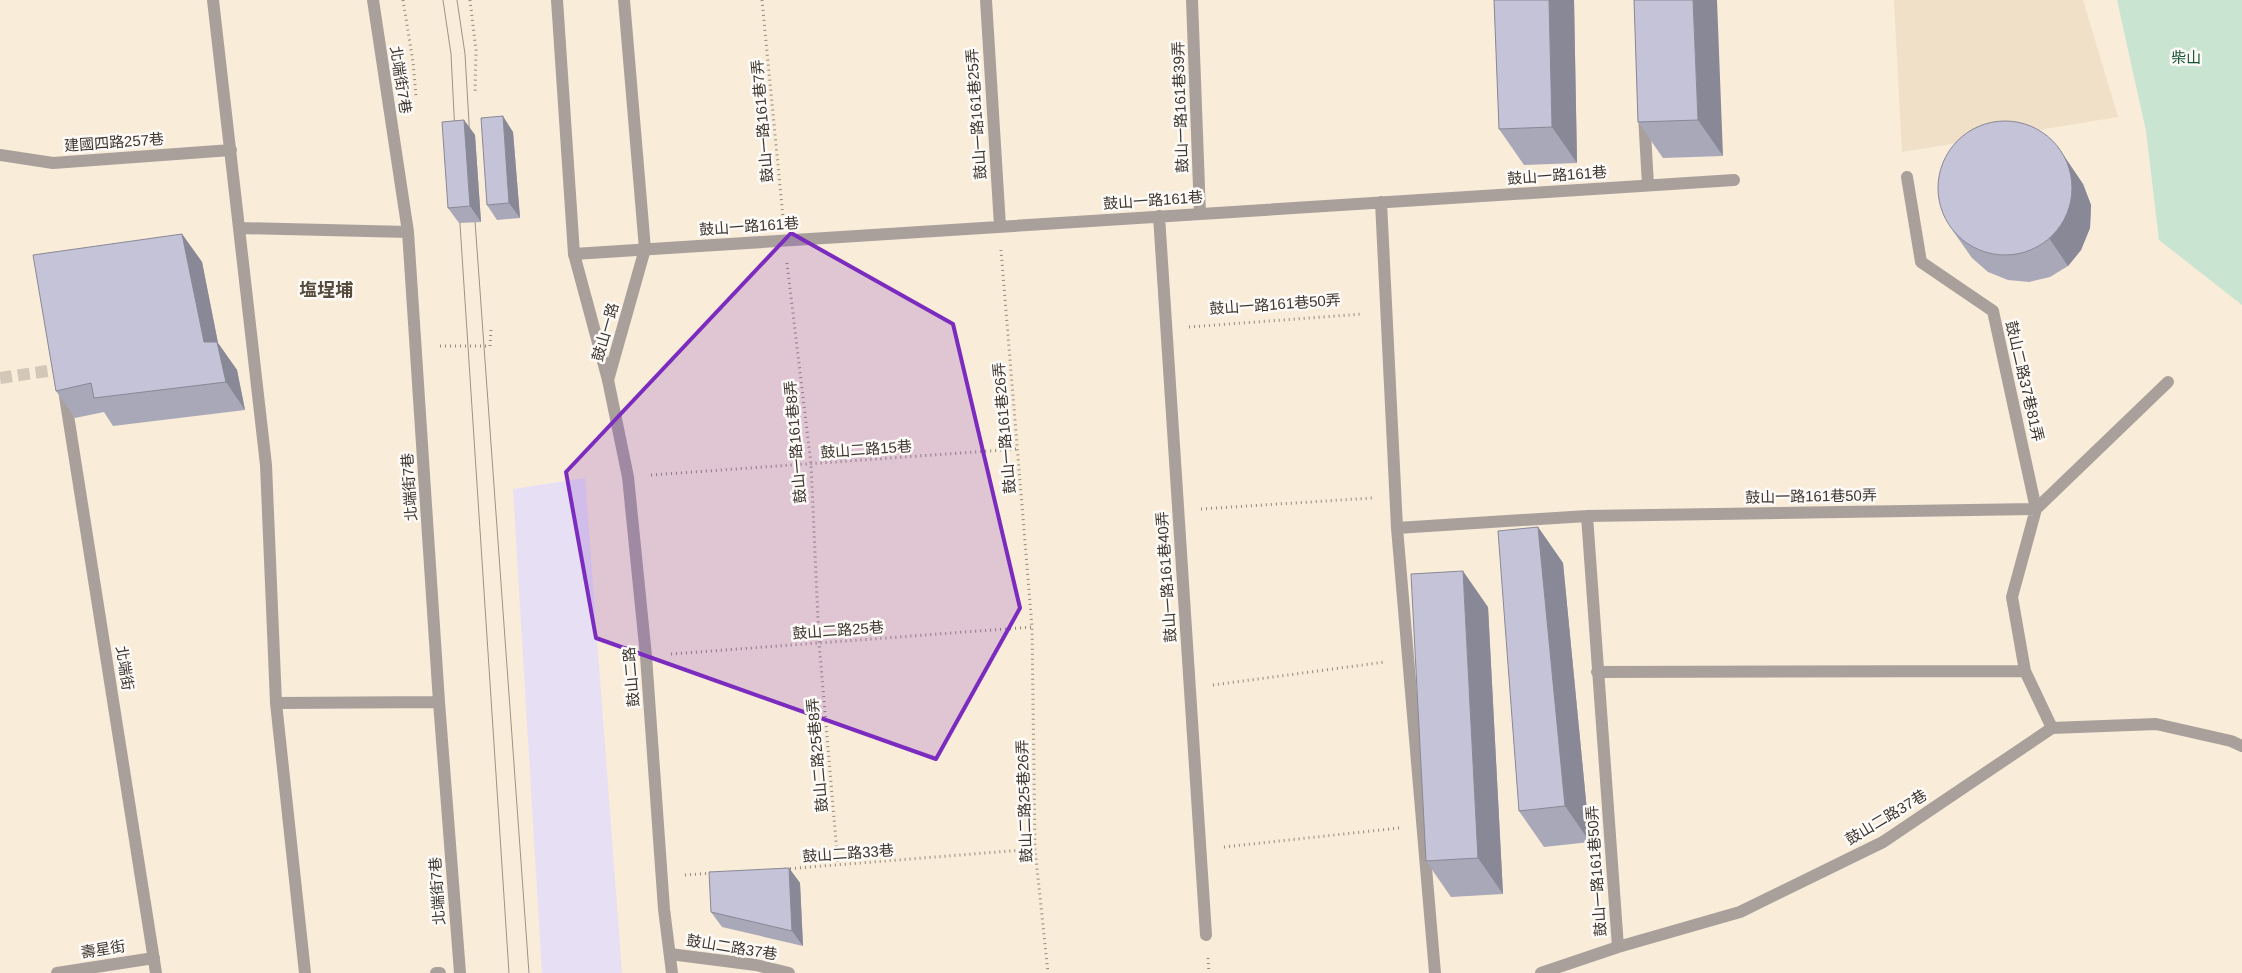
<svg xmlns="http://www.w3.org/2000/svg" width="2242" height="973" font-family="Helvetica,'Noto Sans TC',sans-serif">
  <rect width="100%" height="100%" fill="#f9ecd9"/>
  <!-- commercial -->
  <path fill="#e7e0f5" d="M585 478 622 973H542L513 489Z"/>
  <!-- built -->
  <path fill="#f1e0c8" d="M1894 0H2083L2118 117 1902 152Z"/>
  <!-- green -->
  <path fill="#c9e5d1" d="M2117 0H2242V305L2159 240 2146 131Z"/>
  <g fill="none" stroke-linecap="round" stroke-linejoin="round">
    <!-- minor-tunnel -->
    <path stroke="#d3c8b7" stroke-width="12" stroke-dasharray="12 6" stroke-linecap="butt" d="M0 378 61 369"/>
    <!-- path -->
    <path stroke="#938a7e" stroke-width="3" stroke-dasharray="1 4" stroke-linecap="butt" d="M403 0 413 62 416 96
      M470 0 476 50 475 94
      M762 0 783 217
      M1001 250 1032 627 1035 849 1048 973
      M787 263 811 464 819 642 838 865
      M1189 327 1362 314
      M440 346H490L491 329
      M651 475 1017 449
      M1201 509 1372 498
      M671 654 1032 627
      M1213 685 1385 662
      M1224 847 1399 828
      M785 869 1035 849
      M685 875 712 873
      M1208 958 1209 973"/>
    <!-- service -->
    <path stroke="#a9a09b" stroke-width="12" d="M213 0 266 465 276 703 305 973
      M373 0 408 232 439 702 460 973
      M986 0 1000 226
      M1192 0 1200 214
      M1644 116 1648 185
      M0 155 53 163 231 150
      M1381 202 1397 528 1435 973
      M1159 216 1206 935
      M239 228 408 232
      M574 254 1734 180
      M1587 516 1618 947
      M1397 528 1587 516 2036 509 1993 311 1921 262 1907 177
      M1597 672 2025 671
      M276 703 439 702
      M2052 728 2025 671 2012 597 2036 509 2168 382
      M670 954 756 965 789 973
      M436 973H440
      M1541 973 1618 947 1740 912 1883 842 2052 728 2156 724 2231 741 2242 746"/>
    <!-- minor -->
    <path stroke="#a9a09b" stroke-width="12" d="M608 380 645 249 624 0
      M64 390 156 973
      M57 973 154 958"/>
    <!-- tertiary -->
    <path stroke="#a9a09b" stroke-width="12" d="M557 0 574 254 608 380 628 477 646 656 664 909 672 973"/>
    <!-- tram -->
    <path stroke="#9d9386" stroke-width="1" d="M443 0 451 54 455 134
      M457 0 465 54 470 140
      M474 207 529 973
      M459 209 509 973"/>
  </g>
  <!-- wall -->
  <path fill="#a9a8b9" d="M1494 0H1574L1577 163 1524 165 1499 129Z
    M1634 0 1723 156 1663 158 1638 122Z
    M464 120 475 135 481 222 459 223 448 208Z
    M513 132 520 218 497 220 487 205Z
    M2064 156 2083 184 2091 205 2090 228 2081 250 2068 266 2050 277 2029 282 2008 280 1988 272 1972 258 1953 231Z
    M182 234 202 262 218 343 237 370 245 410 113 426 104 412 75 418 56 391Z
    M1538 527 1563 563 1590 842 1544 847 1519 811Z
    M1488 607 1503 894 1451 897 1426 861Z
    M789 868 800 883 803 946 722 927 711 912Z"/>
  <!-- shaded-wall -->
  <path fill="#898896" d="M1549 0H1574L1577 163 1552 127Z
    M1693 0H1717L1723 156 1698 120Z
    M503 116 513 132 520 218 509 203Z
    M464 120 475 135 481 222 470 206Z
    M2064 156 2083 184 2091 205 2090 228 2081 250 2068 266 2049 238Z
    M182 234 202 262 218 343 237 370 245 410 226 382 204 342Z
    M1538 527 1563 563 1590 842 1565 806Z
    M1463 571 1488 607 1503 894 1478 858Z
    M789 868 800 883 803 946 792 931Z"/>
  <!-- building -->
  <path fill="#c4c3d7" stroke="#898896" d="M1494 0H1549L1552 127 1499 129Z
    M1634 0H1693L1698 120 1638 122Z
    M503 116 509 203 487 205 481 118Z
    M464 120 470 206 448 208 442 122Z
    M1938 188a67 67 0 1 1 134 0a67 67 0 1 1-134 0Z
    M182 234 204 342H217L226 382 94 398 91 383 56 391 33 255Z
    M1538 527 1565 806 1519 811 1498 531Z
    M1463 571 1478 858 1426 861 1411 574Z
    M789 868 792 931 711 912 709 872Z"/>
  <!-- marked area -->
  <path fill="#7b2cbf" fill-opacity="0.2" stroke="#7b2cbf" stroke-width="4" stroke-linejoin="round" d="M791 233 953 324 1020 608 936 759 596 638 566 472Z"/>
  <g text-anchor="middle" dominant-baseline="central" stroke-width="5" stroke-linejoin="round" paint-order="stroke">
    <!-- park labels -->
    <g font-size="15" fill="#125530" stroke="#fdfaf7">
      <text x="2186" y="57">柴山</text>
    </g>
    <!-- street labels -->
    <g font-size="15" fill="#3d3730" stroke="#fdfaf7">
      <text transform="translate(401 80) rotate(81)">北端街7巷</text>
      <text transform="translate(1180 107) rotate(-92)">鼓山一路161巷39弄</text>
      <text transform="translate(976 114) rotate(-94)">鼓山一路161巷25弄</text>
      <text transform="translate(762 121) rotate(-95)">鼓山一路161巷7弄</text>
      <text transform="translate(114 142) rotate(-4)">建國四路257巷</text>
      <text transform="translate(1557 175) rotate(-4)">鼓山一路161巷</text>
      <text transform="translate(1153 200) rotate(-4)">鼓山一路161巷</text>
      <text transform="translate(749 226) rotate(-4)">鼓山一路161巷</text>
      <text transform="translate(1275 304) rotate(-4)">鼓山一路161巷50弄</text>
      <text transform="translate(605 332) rotate(-74)">鼓山一路</text>
      <text transform="translate(2025 381) rotate(77)">鼓山二路37巷81弄</text>
      <text transform="translate(1004 428) rotate(-95)">鼓山一路161巷26弄</text>
      <text transform="translate(795 442) rotate(-95)">鼓山一路161巷8弄</text>
      <text transform="translate(866 449) rotate(-4)">鼓山二路15巷</text>
      <text transform="translate(409 487) rotate(-94)">北端街7巷</text>
      <text transform="translate(1811 496) rotate(-1)">鼓山一路161巷50弄</text>
      <text transform="translate(1166 577) rotate(-94)">鼓山一路161巷40弄</text>
      <text transform="translate(838 630) rotate(-4)">鼓山二路25巷</text>
      <text transform="translate(125 668) rotate(81)">北端街</text>
      <text transform="translate(631 677) rotate(-95)">鼓山二路</text>
      <text transform="translate(817 755) rotate(-95)">鼓山二路25巷8弄</text>
      <text transform="translate(1024 801) rotate(-92)">鼓山二路25巷26弄</text>
      <text transform="translate(1886 817) rotate(-31)">鼓山二路37巷</text>
      <text transform="translate(848 853) rotate(-4)">鼓山二路33巷</text>
      <text transform="translate(1596 871) rotate(-94)">鼓山一路161巷50弄</text>
      <text transform="translate(437 891) rotate(-94)">北端街7巷</text>
      <text transform="translate(732 947) rotate(9)">鼓山二路37巷</text>
      <text transform="translate(103 949) rotate(-9)">壽星街</text>
    </g>
    <!-- quarter labels -->
    <g font-size="18" font-weight="bold" fill="#564b3c" stroke="#fdfaf7">
      <text x="326" y="290">塩埕埔</text>
    </g>
  </g>
</svg>
